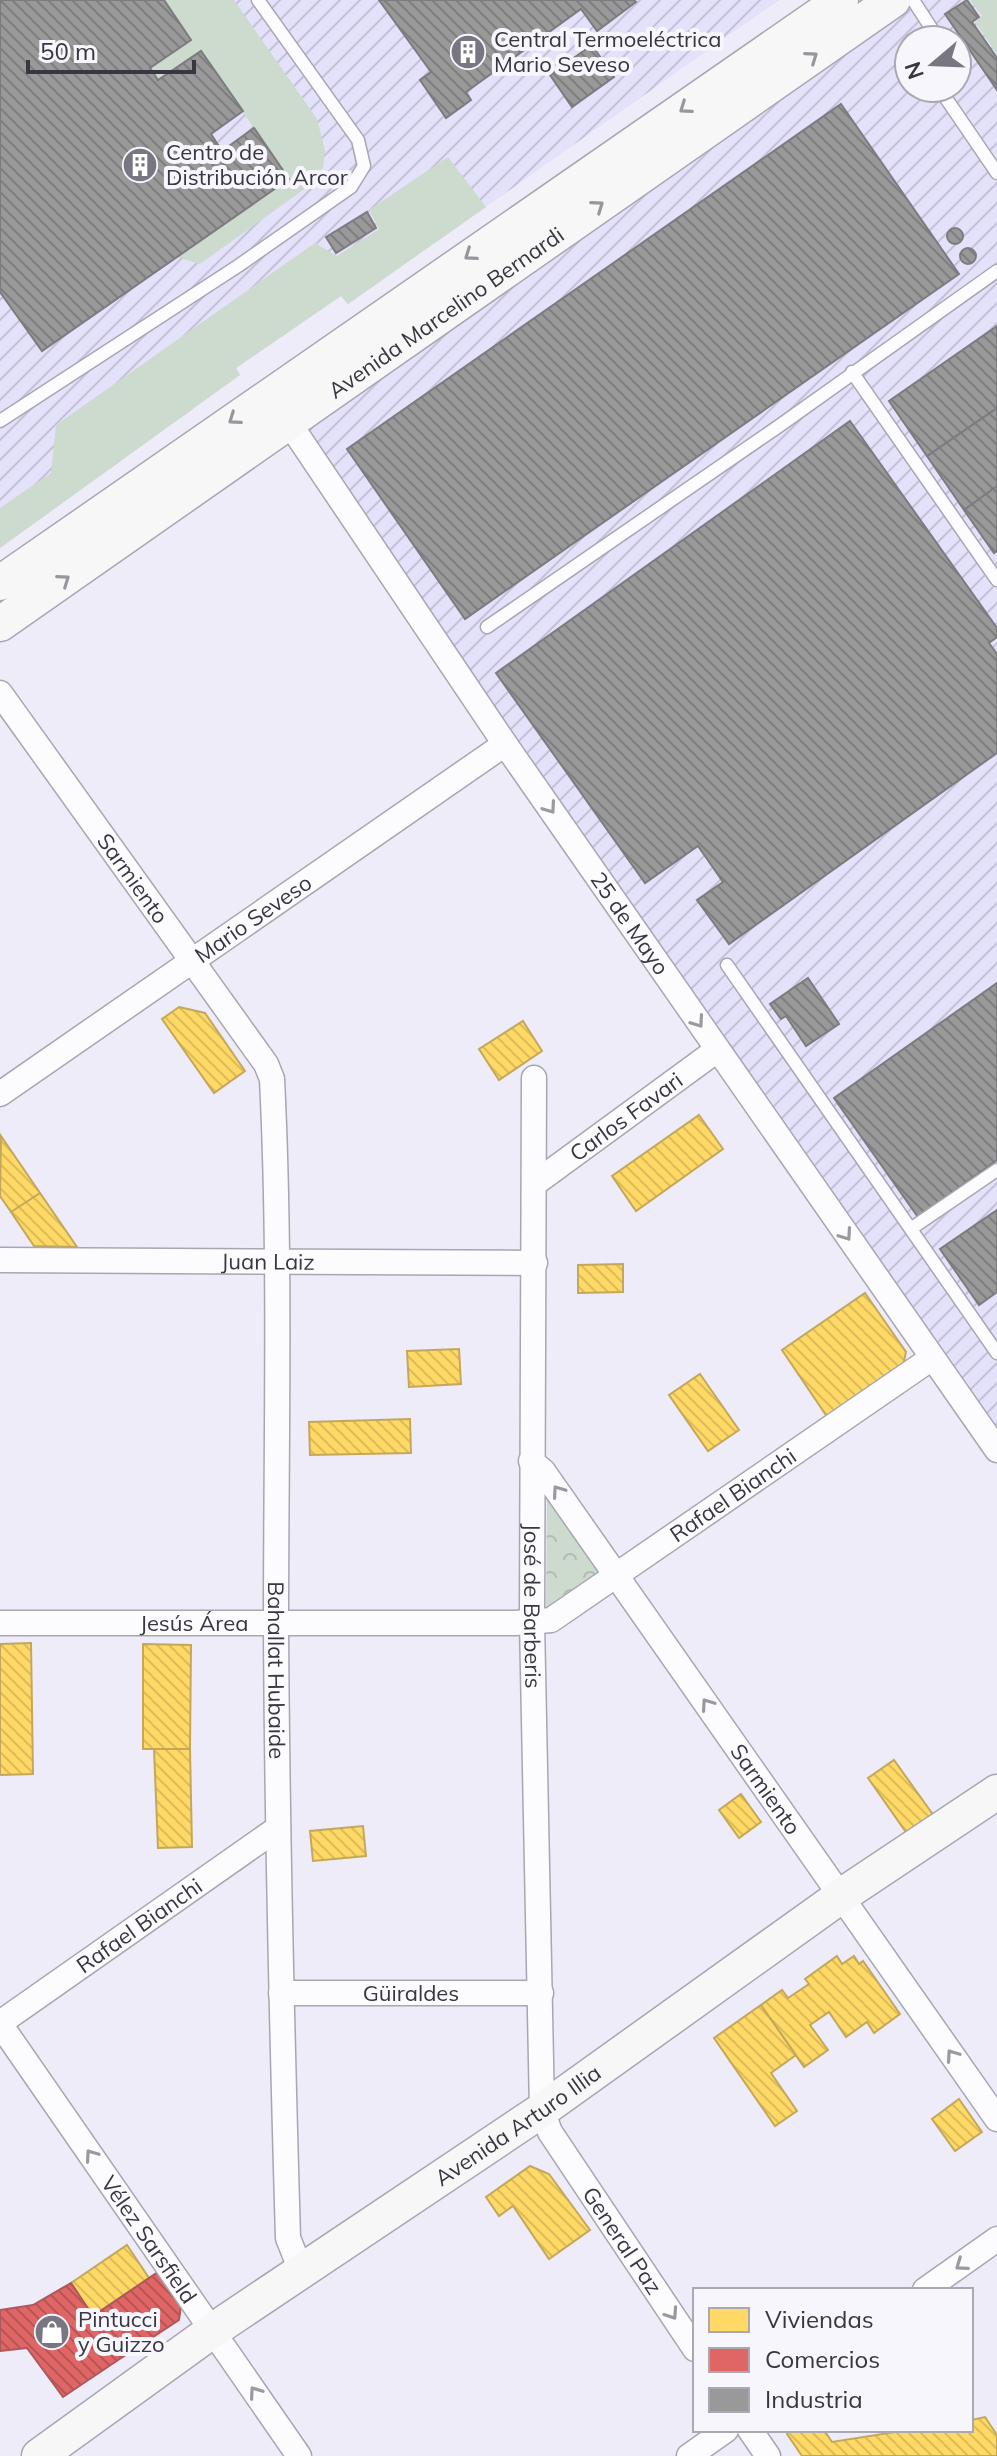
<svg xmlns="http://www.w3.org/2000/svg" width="997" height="2456" font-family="Mulish,sans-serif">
  <defs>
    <pattern id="industrial-furrows" width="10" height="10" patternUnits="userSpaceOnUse" patternTransform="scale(2)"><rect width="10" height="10" fill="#e4e1fb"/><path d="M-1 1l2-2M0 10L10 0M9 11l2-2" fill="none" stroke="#c4c2d8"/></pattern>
    <pattern id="park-crowns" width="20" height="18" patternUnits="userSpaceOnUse" patternTransform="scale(2)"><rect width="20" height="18" fill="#cddace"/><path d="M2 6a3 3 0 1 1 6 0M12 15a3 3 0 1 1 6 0" fill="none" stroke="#b1bcb2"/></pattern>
    <pattern id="homes-back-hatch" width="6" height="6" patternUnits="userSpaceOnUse" patternTransform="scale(2)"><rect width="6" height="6" fill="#ffd966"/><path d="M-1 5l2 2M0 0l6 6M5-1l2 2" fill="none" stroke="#dbbb5a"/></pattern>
    <pattern id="shops-back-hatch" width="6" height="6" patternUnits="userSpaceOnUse" patternTransform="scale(2)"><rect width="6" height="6" fill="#e06666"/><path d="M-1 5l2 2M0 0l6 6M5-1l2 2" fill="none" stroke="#b65556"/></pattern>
    <pattern id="industry-back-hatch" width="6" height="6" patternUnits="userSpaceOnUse" patternTransform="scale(2)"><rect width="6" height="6" fill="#999"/><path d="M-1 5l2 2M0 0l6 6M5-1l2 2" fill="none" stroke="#7e7e7e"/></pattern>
  </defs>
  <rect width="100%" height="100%" fill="#edecf8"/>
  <!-- industrial -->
  <path fill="url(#industrial-furrows)" fill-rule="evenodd" d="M0 0H779L348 304 341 296 236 368 240 375 0 548Z
    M906 0H997V1434L292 419ZM909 40H957V88H909Z"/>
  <!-- grass -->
  <path fill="#cddace" d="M164 0H234L317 119 325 151 323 168 314 182 200 264 177 257 289 179 201 51 158 80 150 68 191 39Z
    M970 0H997V54L975 22 982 16Z
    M448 157 486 207 348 304 341 296 236 368 240 375 0 548V508L51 473 56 425 315 243 337 256 379 229 369 210Z"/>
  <!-- park -->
  <path fill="url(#park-crowns)" d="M547 1489 610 1575 546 1613Z"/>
  <!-- homes -->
  <path fill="url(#homes-back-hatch)" stroke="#c3a85b" stroke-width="2" d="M179 1007 205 1013 245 1071 214 1093 162 1019Z
    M523 1021 542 1051 499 1080 479 1049Z
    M699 1115 723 1149 636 1211 612 1176Z
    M1 1136 40 1193 11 1212 0 1196Z
    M40 1193 77 1247 34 1246 11 1212Z
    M623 1264V1292L578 1293V1265Z
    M865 1293 906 1352 902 1371 830 1421 782 1350Z
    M459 1349 461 1384 409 1387 407 1351Z
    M700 1374 739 1430 708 1451 669 1395Z
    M410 1419 411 1453 310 1455 309 1422Z
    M31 1643 33 1774 0 1775V1644Z
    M143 1644 191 1645 190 1749H143Z
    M154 1749H190L192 1847 158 1848Z
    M894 1760 934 1816 908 1835 868 1778Z
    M741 1794 761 1822 739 1838 719 1810Z
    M363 1826 366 1856 313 1861 310 1831Z
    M837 1956 842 1964 854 1956 859 1964 863 1961 900 2014 874 2033 867 2022 846 2037 829 2012 810 2025 828 2050 804 2067 761 2005 782 1990 788 1998 809 1984 805 1979Z
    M761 2005 796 2055 771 2073 797 2111 775 2126 714 2038Z
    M959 2099 982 2132 955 2151 932 2119Z
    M530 2166 549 2174 590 2230 549 2259 513 2206 499 2216 486 2197Z
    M127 2245 149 2278 93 2316 71 2283Z
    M985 2417 997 2435V2456H802L787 2434 789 2430H824L832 2442 908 2430H971V2420Z"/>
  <!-- shops -->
  <path fill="url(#shops-back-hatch)" stroke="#ad585b" stroke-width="2" d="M158 2272 181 2306 179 2320 121 2358 93 2316Z
    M71 2283 121 2358 63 2397 27 2348 0 2351V2310L33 2305Z"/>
  <!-- industry -->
  <path fill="url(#industry-back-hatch)" stroke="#7c7b7f" stroke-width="2" d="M0 0H164L191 40 150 68 158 80 201 51 243 111 211 134 222 151 254 128 289 179 42 351 0 292Z
    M379 0H634L636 2 597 31 581 9 466 92 471 100 446 118 420 80 431 72Z
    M967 0 979 17 972 22 997 58V90L945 14Z
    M592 45 614 77 572 107 550 75Z
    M841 104 959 274 465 619 347 449Z
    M367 212 376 228 336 253 326 237Z
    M947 236a8 8 0 1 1 16 0a8 8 0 1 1-16 0Z
    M960 256a8 8 0 1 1 16 0a8 8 0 1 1-16 0Z
    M997 326V408L927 456 889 401Z
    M997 408V486L964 510 927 456Z
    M850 421 997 628V637L989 643 997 654V753L729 944 697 900 723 882 698 846 645 883 496 673Z
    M997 486V551L994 553 964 510Z
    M808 978 839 1024 806 1046 786 1016 781 1019 770 1004Z
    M997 983V1160L918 1217 834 1098Z
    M997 1210V1292L979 1305 940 1249Z"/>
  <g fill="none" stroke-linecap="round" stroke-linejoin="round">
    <defs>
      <path id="lane" d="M913 0 935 34V40
        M939 88 997 173
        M852 372 997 580
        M0 421 238 266 351 187 364 166 358 140 258 0
        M487 627 779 426 997 271
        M727 965 997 1353
        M912 1228 997 1170"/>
      <g id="street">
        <path id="s1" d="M281 411 505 744 997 1450"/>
        <path id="s2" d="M0 693 266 1064 272 1079C281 1260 276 1441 276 1622 277 1828 282 2033 288 2238L302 2273"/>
        <path id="s3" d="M534 1078 532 1622 542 2110 550 2132 695 2349"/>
        <path id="s4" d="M0 1094 505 744"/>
        <path id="s5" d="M534 1184 717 1050"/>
        <path id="s6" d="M0 1260 535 1263"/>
        <path id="s7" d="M531 1461 543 1471 997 2119"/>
        <path id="s8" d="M0 1623H515L551 1620 932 1358"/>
        <path id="s9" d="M281 1993H541"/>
        <path id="s10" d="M0 2023 278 1828"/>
        <path id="s11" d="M0 2024 299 2456"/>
        <path d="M925 2290 997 2239"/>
        <path d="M750 2430 768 2456"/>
        <path d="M689 2456 726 2430"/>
      </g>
      <g id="secondary">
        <path d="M0 583 841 0"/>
        <path id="s12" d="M0 624 893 0"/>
        <path id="s13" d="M39 2456 212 2331 542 2110 841 1896 997 1792"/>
      </g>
    </defs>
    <!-- lane casing -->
    <use href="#lane" stroke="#a8a6b1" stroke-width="15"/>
    <!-- street casing -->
    <use href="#street" stroke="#a8a6b1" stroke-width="27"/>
    <!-- secondary casing -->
    <use href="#secondary" stroke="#a8a6b1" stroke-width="37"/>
    <!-- lane -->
    <use href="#lane" stroke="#fcfcfe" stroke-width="12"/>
    <!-- street -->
    <use href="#street" stroke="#fcfcfe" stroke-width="24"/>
    <!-- secondary -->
    <use href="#secondary" stroke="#f8f7f8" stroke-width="34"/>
  </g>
  <!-- one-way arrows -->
  <defs><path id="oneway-chevron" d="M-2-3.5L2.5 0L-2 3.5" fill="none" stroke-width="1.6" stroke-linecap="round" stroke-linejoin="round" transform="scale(2)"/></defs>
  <g stroke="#98969c">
    <use href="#oneway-chevron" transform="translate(812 57) rotate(-35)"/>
    <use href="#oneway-chevron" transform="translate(685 108) rotate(145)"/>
    <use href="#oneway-chevron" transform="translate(598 206) rotate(-35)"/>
    <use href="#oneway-chevron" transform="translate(470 255) rotate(145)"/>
    <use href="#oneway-chevron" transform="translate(234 419) rotate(145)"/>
    <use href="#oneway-chevron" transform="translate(64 580) rotate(-35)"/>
  </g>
  <g stroke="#9a99a0">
    <use href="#oneway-chevron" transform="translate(550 808) rotate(55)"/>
    <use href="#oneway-chevron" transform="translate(698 1022) rotate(55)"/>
    <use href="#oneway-chevron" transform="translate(846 1235) rotate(55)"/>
    <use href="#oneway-chevron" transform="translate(558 1491) rotate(-125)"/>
    <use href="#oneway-chevron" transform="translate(707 1704) rotate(-125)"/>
    <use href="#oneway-chevron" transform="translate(952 2055) rotate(-125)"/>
    <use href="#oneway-chevron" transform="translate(91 2155) rotate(-125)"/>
    <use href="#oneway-chevron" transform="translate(961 2265) rotate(145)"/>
    <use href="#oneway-chevron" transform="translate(672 2314) rotate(56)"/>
    <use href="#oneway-chevron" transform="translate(255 2392) rotate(-125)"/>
  </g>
  <!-- icons -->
  <defs>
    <symbol id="building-disc" viewBox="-11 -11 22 22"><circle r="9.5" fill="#777681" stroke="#f7f6fc"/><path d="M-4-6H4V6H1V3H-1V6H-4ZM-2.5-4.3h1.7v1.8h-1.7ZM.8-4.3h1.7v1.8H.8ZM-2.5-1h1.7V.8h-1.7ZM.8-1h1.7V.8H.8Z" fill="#fff"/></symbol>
    <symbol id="shop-disc" viewBox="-11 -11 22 22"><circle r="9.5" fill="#777681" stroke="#f7f6fc"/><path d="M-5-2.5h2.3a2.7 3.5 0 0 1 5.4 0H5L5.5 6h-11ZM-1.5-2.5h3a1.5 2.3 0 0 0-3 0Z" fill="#fff"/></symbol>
  </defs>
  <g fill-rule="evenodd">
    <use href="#building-disc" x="448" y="32" width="40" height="40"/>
    <use href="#building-disc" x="120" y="145" width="40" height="40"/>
    <use href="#shop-disc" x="32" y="2312" width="40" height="40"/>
  </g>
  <g text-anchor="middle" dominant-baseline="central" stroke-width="8" stroke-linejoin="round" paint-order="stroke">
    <!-- poi labels -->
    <g font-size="22" fill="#373641" stroke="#f7f6fc" text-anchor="start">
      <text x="494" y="39">Central Termoeléctrica<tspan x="494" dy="25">Mario Seveso</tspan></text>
      <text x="166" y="152">Centro de<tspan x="166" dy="25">Distribución Arcor</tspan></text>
      <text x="78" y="2319">Pintucci<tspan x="78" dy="25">y Guizzo</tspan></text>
    </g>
    <!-- street labels -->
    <g font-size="22" fill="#373641" stroke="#f7f6fc">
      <text stroke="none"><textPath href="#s12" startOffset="544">Avenida Marcelino Bernardi</textPath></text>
      <text stroke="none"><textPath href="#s2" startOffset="228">Sarmiento</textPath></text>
      <text stroke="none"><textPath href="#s4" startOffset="308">Mario Seveso</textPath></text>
      <text stroke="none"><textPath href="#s1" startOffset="620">25 de Mayo</textPath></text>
      <text stroke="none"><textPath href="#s5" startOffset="114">Carlos Favari</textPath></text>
      <text stroke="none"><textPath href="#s6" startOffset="268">Juan Laiz</textPath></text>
      <text stroke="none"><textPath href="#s8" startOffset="772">Rafael Bianchi</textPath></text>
      <text stroke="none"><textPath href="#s3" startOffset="528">José de Barberis</textPath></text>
      <text stroke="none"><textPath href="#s8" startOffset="194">Jesús Área</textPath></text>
      <text stroke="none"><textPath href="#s2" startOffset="1064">Bahallat Hubaide</textPath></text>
      <text stroke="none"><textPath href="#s7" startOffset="404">Sarmiento</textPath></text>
      <text stroke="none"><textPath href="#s10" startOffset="170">Rafael Bianchi</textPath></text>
      <text stroke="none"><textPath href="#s9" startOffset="130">Güiraldes</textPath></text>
      <text stroke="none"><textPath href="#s13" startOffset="582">Avenida Arturo Illia</textPath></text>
      <text stroke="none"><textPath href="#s11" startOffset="262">Vélez Sarsfield</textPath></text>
      <text stroke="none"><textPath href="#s3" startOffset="1186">General Paz</textPath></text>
    </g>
  </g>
  <!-- legend -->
  <rect x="693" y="2288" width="280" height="144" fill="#f7f6fc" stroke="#aaa9b1" stroke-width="2"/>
  <rect x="709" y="2308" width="40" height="24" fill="#ffd966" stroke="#aaa9b1" stroke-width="2"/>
  <text x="765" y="2328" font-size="24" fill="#373641">Viviendas</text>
  <rect x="709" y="2348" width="40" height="24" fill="#e06666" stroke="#aaa9b1" stroke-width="2"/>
  <text x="765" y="2368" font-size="24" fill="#373641">Comercios</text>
  <rect x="709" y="2388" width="40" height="24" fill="#999999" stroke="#aaa9b1" stroke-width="2"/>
  <text x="765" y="2408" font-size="24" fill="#373641">Industria</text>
  <!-- north arrow -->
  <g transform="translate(933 64) rotate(251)"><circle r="38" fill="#f7f6fc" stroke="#aaa9b1" stroke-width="2"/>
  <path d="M0-6L14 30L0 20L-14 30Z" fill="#777681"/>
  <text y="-12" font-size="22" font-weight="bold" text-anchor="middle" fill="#373641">N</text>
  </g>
  <!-- scale -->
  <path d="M28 60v12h166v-12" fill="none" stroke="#373641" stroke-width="4"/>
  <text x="40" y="60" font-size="24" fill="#373641" stroke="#f7f6fc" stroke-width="6" paint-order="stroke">50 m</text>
</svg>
